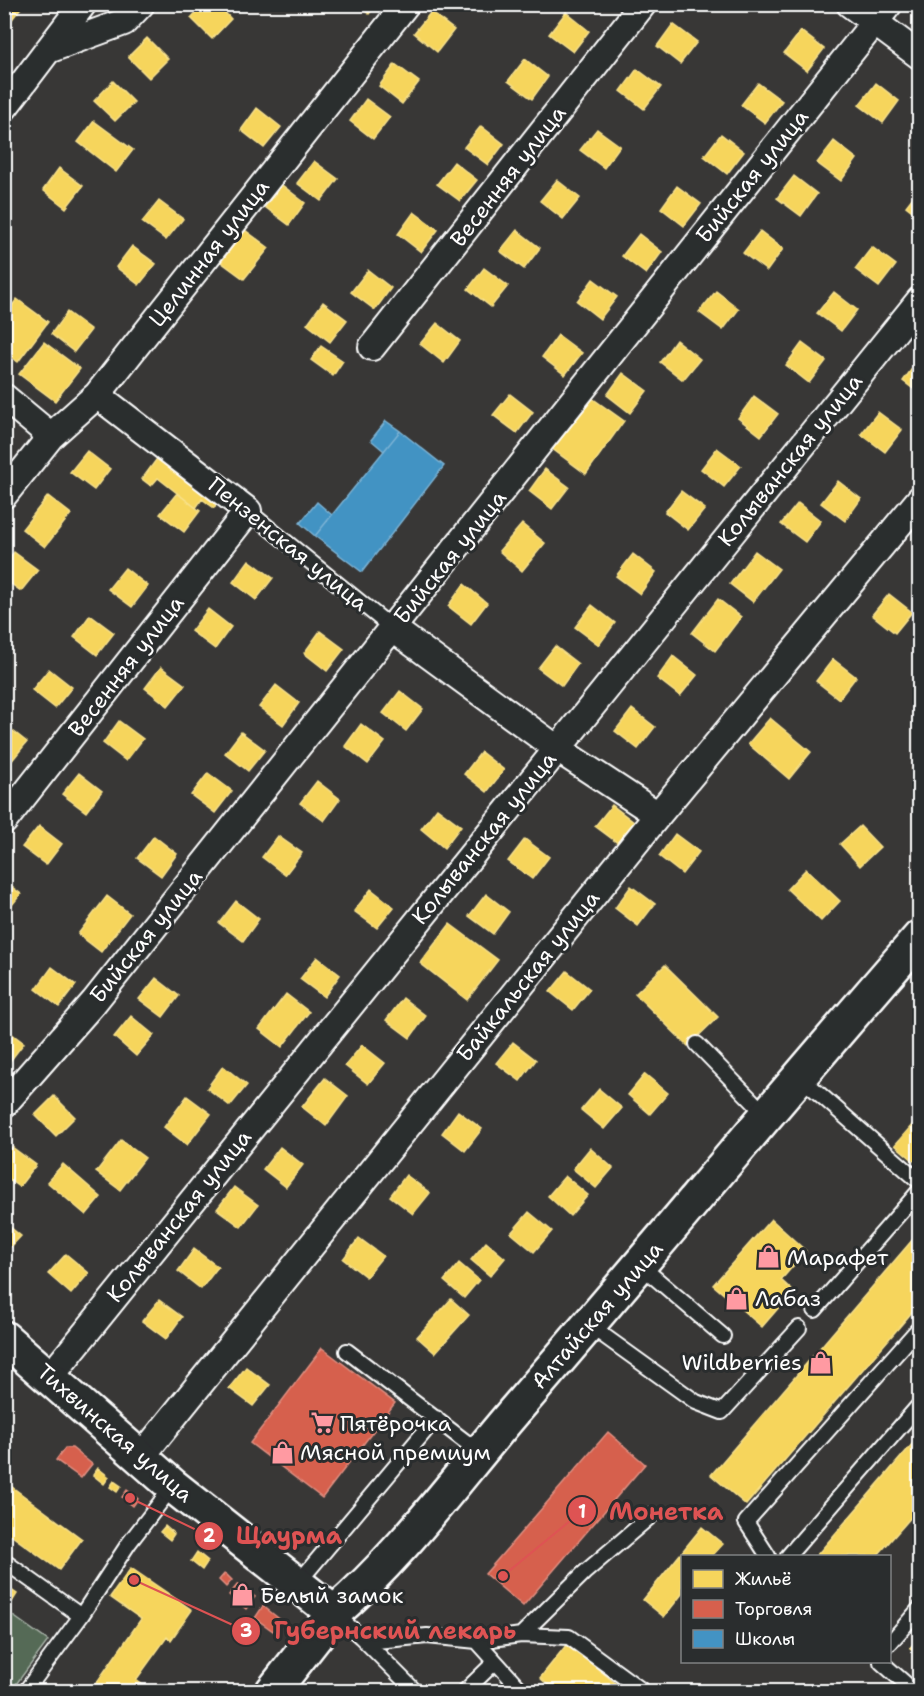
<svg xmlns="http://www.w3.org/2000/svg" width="924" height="1696" font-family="'Shantell Sans',sans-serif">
  <rect width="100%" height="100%" fill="#383736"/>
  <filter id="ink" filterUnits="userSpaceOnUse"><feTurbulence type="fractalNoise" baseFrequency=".0167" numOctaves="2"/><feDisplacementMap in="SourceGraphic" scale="12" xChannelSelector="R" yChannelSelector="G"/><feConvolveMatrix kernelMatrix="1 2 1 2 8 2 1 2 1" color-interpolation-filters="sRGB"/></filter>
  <g filter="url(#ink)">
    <!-- green -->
    <path fill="#546a56" stroke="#aab4aa" stroke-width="1.5" d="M9 1613 48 1641 11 1691H5V1619Z"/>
    <!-- homes -->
    <path fill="#f6d55c" stroke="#f9e28d" stroke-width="1.5" d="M4 4 23 5 7 26 4 24Z
      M204 4H217L231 19 212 39 191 18Z
      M356 4H376L369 14Z
      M431 12 454 30 437 52 414 33Z
      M566 12 589 31 573 52 549 34Z
      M673 24 697 42 680 64 657 46Z
      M801 31 824 49 807 71 784 53Z
      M147 38 168 59 149 78 128 57Z
      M525 59 548 77 532 99 508 81Z
      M395 64 419 82 402 104 379 86Z
      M637 69 661 87 644 109 621 91Z
      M113 81 134 102 115 121 94 101Z
      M758 83 782 101 765 123 741 105Z
      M876 83 899 101 883 123 859 105Z
      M366 99 390 117 373 139 350 121Z
      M257 108 281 127 264 148 241 130Z
      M94 121 133 150 116 172 78 142Z
      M481 126 504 144 488 165 464 147Z
      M597 129 620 146 604 168 580 150Z
      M721 134 744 152 727 174 704 156Z
      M834 141 857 159 841 181 817 163Z
      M314 161 338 179 321 201 297 183Z
      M454 162 477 180 460 201 437 184Z
      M59 168 83 186 66 208 43 190Z
      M794 176 817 194 801 216 777 198Z
      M557 180 580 198 563 219 540 201Z
      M282 185 305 203 289 225 265 207Z
      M677 186 701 204 684 226 661 208Z
      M920 188V217L906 206Z
      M159 201 183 219 166 240 142 222Z
      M414 212 438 230 421 252 398 234Z
      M245 230 269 248 244 279 221 262Z
      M517 230 540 248 524 269 500 251Z
      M760 231 783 249 767 271 743 253Z
      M639 234 662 252 646 274 622 256Z
      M132 246 156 264 139 285 116 267Z
      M872 247 896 265 879 287 855 269Z
      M484 268 508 286 491 307 468 289Z
      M368 270 391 288 375 310 351 292Z
      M593 279 617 297 600 319 577 301Z
      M716 291 739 309 723 330 699 312Z
      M834 292 857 310 841 331 817 313Z
      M17 299 48 322 18 362 4 352V316Z
      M323 302 347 320 330 342 307 324Z
      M67 312 91 330 74 352 51 334Z
      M437 323 460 341 444 363 420 344Z
      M558 335 582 353 565 375 542 357Z
      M676 340 700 359 683 380 660 362Z
      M44 342 80 369 55 401 19 374Z
      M802 343 826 361 809 383 786 365Z
      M321 346 343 361 333 376 311 360Z
      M919 359 920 360V394L903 381Z
      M623 373 647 391 630 413 607 395Z
      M585 393 624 421 586 474 547 445Z
      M510 394 533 412 517 433 493 415Z
      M754 396 778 414 761 436 738 418Z
      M878 412 902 430 885 452 861 434Z
      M717 448 741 466 724 487 701 469Z
      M87 451 110 469 94 490 70 472Z
      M159 456 218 502 214 508 202 499 196 508 158 478 151 486 142 479Z
      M545 469 569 487 552 509 529 491Z
      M838 481 861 499 845 521 821 503Z
      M681 491 705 509 688 530 665 512Z
      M177 493 200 511 184 532 160 514Z
      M48 496 71 514 45 547 22 529Z
      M798 503 821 521 805 542 781 524Z
      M522 524 545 543 522 571 499 551Z
      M755 551 779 569 753 602 730 584Z
      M14 552 38 570 21 591 4 579V564Z
      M633 554 656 572 640 594 616 576Z
      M249 560 273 578 256 600 233 582Z
      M125 568 148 586 132 607 108 589Z
      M464 584 487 603 471 624 448 606Z
      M889 594 912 612 895 633 872 615Z
      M718 599 741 617 715 651 692 633Z
      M592 605 615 623 599 645 575 627Z
      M208 609 231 627 215 649 191 631Z
      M90 615 114 633 97 655 74 637Z
      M320 631 344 649 327 671 304 653Z
      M555 646 578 664 562 686 538 668Z
      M673 656 697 675 680 696 657 678Z
      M833 659 856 677 839 699 816 681Z
      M161 667 185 685 168 706 145 688Z
      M49 669 72 687 55 708 32 690Z
      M276 685 299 703 283 725 259 707Z
      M400 691 423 709 406 731 383 713Z
      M632 709 655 727 638 749 615 731Z
      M770 718 811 752 789 779 748 744Z
      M119 721 143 739 126 761 103 743Z
      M4 724 27 742 10 763 4 759Z
      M361 724 385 742 368 764 345 746Z
      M241 732 265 750 248 771 225 753Z
      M481 752 504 770 487 792 464 774Z
      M920 761V776L912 769Z
      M79 773 102 791 86 812 62 794Z
      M208 773 232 791 215 813 191 795Z
      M317 781 340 799 324 821 300 803Z
      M612 805 635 823 619 844 595 826Z
      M437 808 461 826 444 848 421 829Z
      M39 826 62 844 46 865 22 847Z
      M860 826 880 847 860 866 840 844Z
      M675 834 699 852 682 874 659 856Z
      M154 836 177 854 161 876 137 858Z
      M278 836 302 853 285 875 262 857Z
      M525 839 549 857 532 879 508 861Z
      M806 869 840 901 821 921 787 889Z
      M4 881 21 894 4 915Z
      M631 886 655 904 638 926 615 908Z
      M371 889 394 907 377 928 354 911Z
      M486 894 509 912 493 934 469 916Z
      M107 896 130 914 101 952 78 934Z
      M236 901 259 919 243 941 219 923Z
      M450 924 498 960 467 1000 420 963Z
      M317 957 340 975 324 997 300 979Z
      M665 965 718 1017 688 1046 635 994Z
      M52 967 76 985 59 1007 36 989Z
      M567 971 590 989 573 1010 550 992Z
      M156 978 179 996 163 1017 139 999Z
      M286 994 309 1012 282 1047 259 1029Z
      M403 998 426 1016 410 1038 386 1020Z
      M131 1016 154 1035 136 1056 114 1037Z
      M4 1028 24 1043 4 1069Z
      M513 1042 536 1060 520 1081 496 1063Z
      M362 1045 385 1063 368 1084 345 1066Z
      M223 1066 247 1085 230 1106 207 1088Z
      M645 1074 668 1093 650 1114 628 1095Z
      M325 1078 348 1096 326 1126 302 1107Z
      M599 1089 622 1108 604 1129 581 1110Z
      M54 1096 75 1117 56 1136 35 1115Z
      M187 1096 211 1114 187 1145 164 1127Z
      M458 1111 482 1129 465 1151 442 1133Z
      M920 1116V1166L895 1145Z
      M121 1140 145 1158 120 1190 96 1172Z
      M12 1147 36 1165 19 1187 4 1176V1157Z
      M280 1147 303 1165 286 1187 263 1169Z
      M590 1148 613 1168 596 1188 573 1169Z
      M63 1164 101 1197 86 1215 47 1182Z
      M406 1175 430 1193 413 1214 390 1196Z
      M565 1176 588 1195 570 1216 548 1196Z
      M234 1187 258 1205 241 1227 217 1209Z
      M529 1212 552 1231 534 1252 511 1233Z
      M771 1219 806 1251 781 1280 793 1291 762 1327 713 1285Z
      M4 1222 21 1236 4 1254Z
      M920 1231V1303L746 1505 711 1475Z
      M359 1238 383 1256 366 1277 343 1259Z
      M486 1242 505 1258 490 1276 471 1260Z
      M194 1249 218 1267 201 1289 178 1271Z
      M66 1254 89 1273 71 1294 48 1274Z
      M459 1263 479 1280 464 1298 444 1281Z
      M451 1299 469 1315 435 1353 417 1337Z
      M159 1300 182 1317 166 1339 142 1321Z
      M246 1367 270 1385 253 1406 229 1388Z
      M920 1435V1507L877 1556H816Z
      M98 1468 109 1477 104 1484 93 1475Z
      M4 1481 82 1539 59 1570 4 1530Z
      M114 1481 121 1486 117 1492 110 1487Z
      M165 1526 174 1534 170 1540 160 1532Z
      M702 1527 723 1544 712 1556H682V1594L664 1617 643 1600Z
      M197 1552 208 1561 202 1570 191 1561Z
      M131 1568 192 1610 171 1640 167 1637 136 1680 144 1686 140 1692H90L141 1619 110 1597Z
      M4 1585 17 1594 12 1602 4 1597Z
      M920 1636V1656L910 1648Z
      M567 1644 626 1692H556L540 1678Z"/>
    <!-- shops -->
    <path fill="#d6604d" stroke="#e29082" stroke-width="1.5" d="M322 1348 395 1403 322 1498 250 1443Z
      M608 1432 645 1464 523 1606 485 1574Z
      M65 1448H72L92 1464 81 1478 56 1460Z
      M127 1490 138 1499 133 1506 122 1497Z
      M225 1573 232 1580 226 1587 219 1580Z
      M238 1584 255 1597 246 1609 229 1595Z
      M263 1606 282 1621 273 1631 255 1618Z"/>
    <!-- schools -->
    <path fill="#4393c3" stroke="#7bb3d5" stroke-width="1.5" d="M386 421 400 431 384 451 371 440Z
      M400 431 444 466 362 572 315 536Z
      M317 502 332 515 315 536 300 523Z"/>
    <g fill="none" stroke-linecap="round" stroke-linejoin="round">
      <defs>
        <path id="service" d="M248 511 392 628
          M697 1044 766 1115
          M800 1077 920 1182
          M640 1265 723 1336
          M815 1310 920 1190
          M589 1325 696 1402 722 1412 799 1328
          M347 1351 479 1452
          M768 1556 746 1522 920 1327
          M788 1556 920 1404
          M4 1561 81 1616 25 1692
          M297 1584 436 1418
          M334 1613 361 1637 416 1692
          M81 1616 129 1543 173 1486
          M521 1635 584 1573 652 1515
          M477 1641 523 1692
          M366 1642 427 1636 477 1641 521 1635 569 1637 644 1692
          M890 1643 920 1608
          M881 1662 915 1692
          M464 1692 495 1662"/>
        <path id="minor" d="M850 4 920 56
          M48 50 124 22 141 4
          M4 108 83 4
          M372 347 643 4
          M4 397 51 436
          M4 495 51 436 97 395 406 4
          M392 628 556 748 658 815
          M4 821 248 511 97 395
          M4 1104 94 1002 889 4
          M50 1377 920 300
          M141 1457 658 815 920 499"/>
        <path id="tertiary" d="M272 1692 334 1613"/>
        <path id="secondary" d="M4 1338 173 1486 334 1613C404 1553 458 1476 518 1407 653 1251 784 1092 920 937"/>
      </defs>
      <!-- service casing -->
      <use href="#service" stroke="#fff" stroke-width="18"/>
      <!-- minor casing -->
      <use href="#minor" stroke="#fff" stroke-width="30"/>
      <!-- tertiary casing -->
      <use href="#tertiary" stroke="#fff" stroke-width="38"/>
      <!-- secondary casing -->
      <use href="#secondary" stroke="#fff" stroke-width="38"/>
      <!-- service -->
      <use href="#service" stroke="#2a2d2e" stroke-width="14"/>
      <!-- minor -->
      <use href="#minor" stroke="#2a2d2e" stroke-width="26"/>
      <!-- tertiary -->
      <use href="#tertiary" stroke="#2a2d2e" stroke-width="33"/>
      <!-- secondary -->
      <use href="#secondary" stroke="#2a2d2e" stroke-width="33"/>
    </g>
  </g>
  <!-- icons -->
  <defs>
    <symbol id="shop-bare" viewBox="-9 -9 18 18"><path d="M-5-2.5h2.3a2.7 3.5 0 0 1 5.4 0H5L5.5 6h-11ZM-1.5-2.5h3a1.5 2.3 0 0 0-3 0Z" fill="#ff9aa2" stroke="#2a2d2e" stroke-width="2.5" paint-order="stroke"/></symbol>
    <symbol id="supermarket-bare" viewBox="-9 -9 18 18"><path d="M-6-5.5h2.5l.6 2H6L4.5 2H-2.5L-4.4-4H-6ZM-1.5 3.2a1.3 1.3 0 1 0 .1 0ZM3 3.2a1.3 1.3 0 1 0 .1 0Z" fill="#ff9aa2" stroke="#2a2d2e" stroke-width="2.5" paint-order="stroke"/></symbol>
  </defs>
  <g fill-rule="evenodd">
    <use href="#shop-bare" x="752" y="1240" width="33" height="33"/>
    <use href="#shop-bare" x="720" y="1282" width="33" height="33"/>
    <use href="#shop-bare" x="804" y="1346" width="33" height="33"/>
    <use href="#supermarket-bare" x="306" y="1406" width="33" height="33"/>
    <use href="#shop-bare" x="266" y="1436" width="33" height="33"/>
    <use href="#shop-bare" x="226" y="1578" width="33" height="33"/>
  </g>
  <g text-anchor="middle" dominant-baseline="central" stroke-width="6" stroke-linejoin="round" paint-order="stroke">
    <!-- street labels -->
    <g font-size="22" fill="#fff" stroke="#2a2d2e">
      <text transform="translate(508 176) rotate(-52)">Весенняя улица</text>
      <text transform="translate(752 176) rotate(-51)">Бийская улица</text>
      <text transform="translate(209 253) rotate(-52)">Целинная улица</text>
      <text transform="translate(790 460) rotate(-51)">Колыванская улица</text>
      <text transform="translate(288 544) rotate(39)">Пензенская улица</text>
      <text transform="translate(450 557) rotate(-51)">Бийская улица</text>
      <text transform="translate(126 666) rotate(-52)">Весенняя улица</text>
      <text transform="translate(484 838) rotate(-51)">Колыванская улица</text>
      <text transform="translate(146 936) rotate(-51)">Бийская улица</text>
      <text transform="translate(528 976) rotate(-51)">Байкальская улица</text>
      <text transform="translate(179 1216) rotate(-51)">Колыванская улица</text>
      <text transform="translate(597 1315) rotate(-49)">Алтайская улица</text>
      <text transform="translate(115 1433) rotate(41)">Тихвинская улица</text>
    </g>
    <!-- poi labels -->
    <g font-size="22" fill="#fff" stroke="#2a2d2e" text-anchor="start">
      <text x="787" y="1257">Марафет</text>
      <text x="755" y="1298">Лабаз</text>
      <text x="802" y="1362" text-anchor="end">Wildberries</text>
      <text x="340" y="1423">Пятёрочка</text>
      <text x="300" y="1452">Мясной премиум</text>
      <text x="260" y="1595">Белый замок</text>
    </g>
  </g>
  <!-- callouts -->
  <path fill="none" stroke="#de5353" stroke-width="2" d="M503 1576L582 1511M130 1498L209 1536M134 1580L246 1631"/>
  <g fill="#de5353" stroke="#2a2d2e" stroke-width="2">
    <circle cx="503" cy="1576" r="6"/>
    <circle cx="130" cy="1498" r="6"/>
    <circle cx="134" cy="1580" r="6"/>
    <circle cx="582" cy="1511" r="15"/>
    <circle cx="209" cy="1536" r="15"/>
    <circle cx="246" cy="1631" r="15"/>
  </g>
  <g font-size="18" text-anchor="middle" font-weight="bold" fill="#fff">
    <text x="582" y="1518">1</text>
    <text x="209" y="1542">2</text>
    <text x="246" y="1637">3</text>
  </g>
  <g font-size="24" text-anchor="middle" font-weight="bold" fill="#de5353" stroke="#2a2d2e" stroke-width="6" stroke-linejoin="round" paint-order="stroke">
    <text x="666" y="1520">Монетка</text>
    <text x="289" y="1544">Щаурма</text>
    <text x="395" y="1639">Губернский лекарь</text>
  </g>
  <!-- margin -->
  <rect width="924" height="1696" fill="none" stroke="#2a2d2e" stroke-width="24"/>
  <rect x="12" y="12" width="900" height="1672" fill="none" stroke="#fff" stroke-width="2" filter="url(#ink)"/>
  <!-- legend -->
  <rect x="681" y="1555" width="210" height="108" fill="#2a2d2e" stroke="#7f8182" stroke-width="1.5"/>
  <rect x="693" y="1570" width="30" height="18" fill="#f6d55c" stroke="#7f8182" stroke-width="1.5"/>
  <text x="735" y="1585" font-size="18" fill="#ffffff">Жильё</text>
  <rect x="693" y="1600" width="30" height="18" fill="#d6604d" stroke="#7f8182" stroke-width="1.5"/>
  <text x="735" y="1615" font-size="18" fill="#ffffff">Торговля</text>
  <rect x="693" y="1630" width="30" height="18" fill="#4393c3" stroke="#7f8182" stroke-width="1.5"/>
  <text x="735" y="1645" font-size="18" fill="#ffffff">Школы</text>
</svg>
